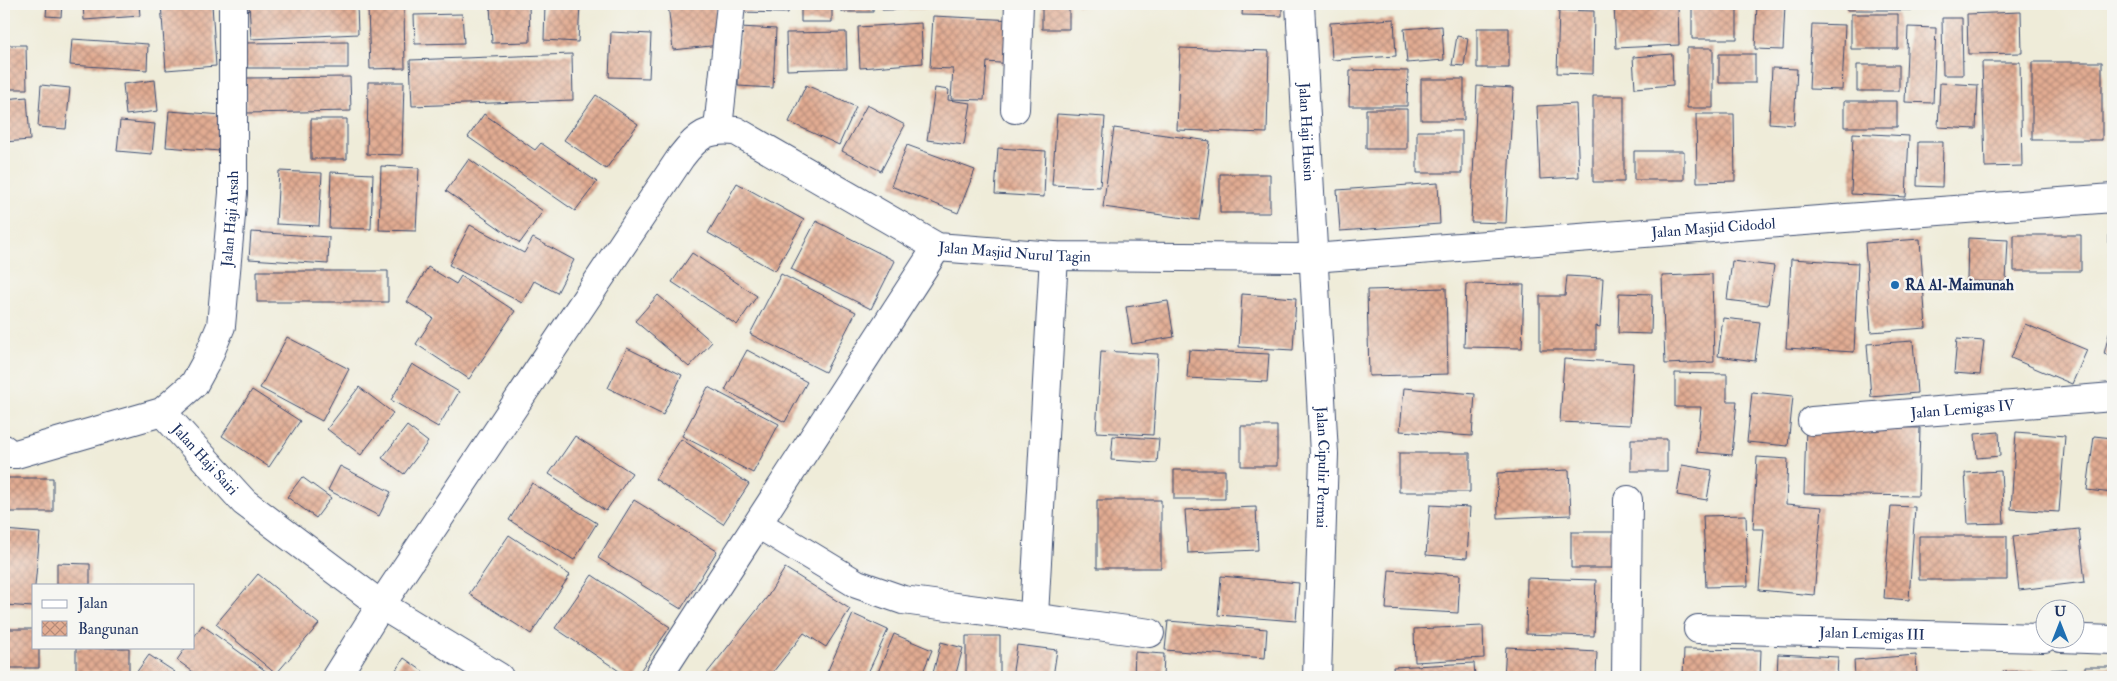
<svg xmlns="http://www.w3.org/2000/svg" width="2117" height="681" font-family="'IM FELL Double Pica',serif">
  <defs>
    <pattern id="building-cross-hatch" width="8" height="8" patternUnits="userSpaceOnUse" patternTransform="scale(1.25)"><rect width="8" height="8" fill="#e2ac92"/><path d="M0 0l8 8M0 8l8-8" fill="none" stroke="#b68c7a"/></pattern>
  </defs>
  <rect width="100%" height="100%" fill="#f6f6f2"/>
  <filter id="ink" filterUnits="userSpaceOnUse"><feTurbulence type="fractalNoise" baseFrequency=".02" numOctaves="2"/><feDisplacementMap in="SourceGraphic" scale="10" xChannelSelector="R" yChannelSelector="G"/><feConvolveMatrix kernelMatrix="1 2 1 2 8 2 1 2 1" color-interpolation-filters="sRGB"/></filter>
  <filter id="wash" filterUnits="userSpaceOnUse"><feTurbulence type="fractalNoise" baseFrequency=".0096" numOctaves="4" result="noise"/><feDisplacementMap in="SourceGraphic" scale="20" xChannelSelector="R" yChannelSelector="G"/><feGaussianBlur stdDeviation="1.12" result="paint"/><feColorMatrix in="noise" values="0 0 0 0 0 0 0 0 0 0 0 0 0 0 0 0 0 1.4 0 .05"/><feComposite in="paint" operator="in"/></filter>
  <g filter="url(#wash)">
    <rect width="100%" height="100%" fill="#efecd9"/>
    <g id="blocks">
      <!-- building -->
      <path fill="url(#building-cross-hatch)" d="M47 4H62L61 17 46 16Z
        M83 4H139L140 16 84 20Z
        M161 4H212L216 66 166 70Z
        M249 4H357L358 34 251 39Z
        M490 4H529L530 42 492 43Z
        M545 4H580L578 42 544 40Z
        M668 4H716L720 45 673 50Z
        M738 4H789L788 13 738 12Z
        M801 4H832V22H801Z
        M842 4H873V12H842Z
        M882 4H925V9L882 10Z
        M1042 4H1069V29H1042Z
        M1077 4H1108V5L1077 6Z
        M1243 4H1282V16L1242 15Z
        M1614 4H1678L1679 45 1616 48Z
        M1692 4H1737V39H1692Z
        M1757 4H1785L1783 50 1755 49Z
        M1846 4H1913V10H1846Z
        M404 7 405 68 370 69 368 8Z
        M1559 10 1594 11 1593 74 1557 73Z
        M2021 12 2022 53 1968 54 1967 14Z
        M462 14 464 43 415 44 414 15Z
        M1851 14H1898V49H1851Z
        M933 16 1015 20 1012 64 987 62 984 100 951 99 953 69 930 68Z
        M1942 18H1962L1963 75H1943Z
        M1394 19 1396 56 1332 60 1330 23Z
        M921 23 923 63 860 68 858 27Z
        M1812 24 1845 25 1842 90 1809 89Z
        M1442 26 1444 60 1407 63 1404 29Z
        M740 27 776 29 773 88 738 86Z
        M1908 27 1936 28 1933 103 1905 102Z
        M1477 28H1509V68H1477Z
        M611 32 651 34 649 78 609 77Z
        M846 32 847 68 787 70 786 33Z
        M1457 36 1468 38 1464 66 1452 65Z
        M72 39 148 44 147 70 70 65Z
        M348 42V68H244L243 43Z
        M4 45H26L27 89H4Z
        M1180 48 1269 51 1267 133 1177 130Z
        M1687 48H1713V108H1687Z
        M572 54 573 100 412 106 410 60Z
        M1672 54 1673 85 1635 88 1633 57Z
        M1719 54H1755V83H1719Z
        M1982 62H2020L2022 166 1985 167Z
        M2032 62H2102V140H2032Z
        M1857 65H1899V91H1857Z
        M1772 68 1797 69 1794 125 1769 123Z
        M1350 70 1408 71 1407 106H1349Z
        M350 77 351 111 246 113V78Z
        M1421 79H1464V120H1421Z
        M155 80 158 111 126 115 123 84Z
        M368 82H404L402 155 367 154Z
        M1940 83 1978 85 1976 129 1938 127Z
        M41 85 70 88 66 129 38 127Z
        M806 85 856 107 839 145 789 122Z
        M1477 86 1513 88 1506 223 1471 222Z
        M935 88 949 90 948 100 971 103 964 145 927 140Z
        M596 95 638 124 606 169 564 140Z
        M1593 96H1624V182H1593Z
        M27 97 30 140 4 142V99Z
        M1844 101H1897V127H1844Z
        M1576 104 1579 177 1540 179 1537 106Z
        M867 105 905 125 881 171 842 151Z
        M1366 109H1407V149H1366Z
        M169 111 223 115 220 151 166 147Z
        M484 114 535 150 541 143 597 182 575 211 468 137Z
        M1057 114 1105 117 1100 187 1052 185Z
        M1696 114H1734L1735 181 1697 182Z
        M311 119H347V159H311Z
        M120 121 155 124 152 154 117 151Z
        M1114 128 1210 141 1199 220 1103 207Z
        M1417 131H1462V173H1417Z
        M1853 133 1909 136 1906 197 1851 194Z
        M1918 142H1943L1942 187 1917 186Z
        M907 145 975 170 958 213 891 186Z
        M998 148 1046 151 1044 197 995 194Z
        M1634 151H1684V180H1634Z
        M469 159 543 211 520 243 446 191Z
        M381 166 419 168 416 231 379 230Z
        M279 171 322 173 319 226 276 224Z
        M331 172 373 174 371 229 329 228Z
        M1220 174H1270V213H1220Z
        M737 183 804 220 775 271 708 233Z
        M1438 183 1440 224 1340 231 1337 190Z
        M816 221 895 261 871 309 791 269Z
        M2109 223H2113V272H2109Z
        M470 225 524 253 533 238 574 260 557 293 534 281 522 303 449 265Z
        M251 232 329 237 328 264 249 259Z
        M2014 235H2081V271H2014Z
        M1968 238 2008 240 2006 282 1967 281Z
        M1920 239 1926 328 1871 332 1865 243Z
        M692 253 757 296 737 325 672 282Z
        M1791 259 1858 263 1854 352 1786 348Z
        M1732 261 1774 266 1768 305 1727 300Z
        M428 267 456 284 461 276 515 311 469 379 416 344 433 318 407 302Z
        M257 271H388V302H257Z
        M781 274 856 312 825 372 750 334Z
        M1712 274 1714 362 1665 364 1662 276Z
        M1567 276 1603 278 1600 327 1596 326V350H1540V296H1565Z
        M1466 284 1524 285 1522 348 1464 347Z
        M1446 288 1448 374 1369 376 1367 290Z
        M1619 293 1652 294 1651 334 1618 333Z
        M1242 294 1296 298 1293 350 1239 347Z
        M658 295 712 342 689 367 635 321Z
        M1168 301 1174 337 1132 344 1126 307Z
        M2113 317V357L2104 354Z
        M1723 318 1760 322 1755 361 1718 356Z
        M2025 324 2087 350 2072 384 2011 358Z
        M287 337 349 369 322 421 260 388Z
        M1957 339 1984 341 1980 375 1954 373Z
        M1913 341 1917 393 1871 397 1867 344Z
        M627 348 682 375 663 415 608 388Z
        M747 350 807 382 785 422 725 390Z
        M1189 350 1269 354 1267 382 1187 378Z
        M1101 351 1158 354 1153 435 1096 432Z
        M1564 359 1633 363 1630 425 1560 422Z
        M412 364 459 392 438 427 391 400Z
        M1675 373 1727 374V401H1737L1732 455 1697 452 1701 407H1675Z
        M359 387 393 413 361 455 327 429Z
        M708 387 779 424 753 473 682 436Z
        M1404 388 1475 394 1472 436 1400 431Z
        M252 390 300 421 269 467 222 436Z
        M1752 392 1793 396 1788 446 1747 442Z
        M407 426 428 442 404 474 382 458Z
        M1241 426H1277V466H1241Z
        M1806 426 1920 428 1918 496 1804 494Z
        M1999 432 2000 456 1977 458 1975 434Z
        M2016 432 2065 436 2059 512 2011 509Z
        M575 436 632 473 606 511 549 474Z
        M1113 436 1159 439 1157 463 1111 460Z
        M2094 436 2113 438V493L2087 490Z
        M681 439 749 484 723 524 655 479Z
        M1631 439H1667V471H1631Z
        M1399 453H1470V492H1399Z
        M1757 457 1788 459 1786 504 1822 507 1814 595 1759 590 1764 529H1753Z
        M1682 465 1712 470 1707 500 1677 495Z
        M340 466 391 492 379 516 328 490Z
        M1174 470H1225V499H1174Z
        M1569 470 1571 515 1498 518 1497 473Z
        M2001 471 2004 523 1968 524 1965 473Z
        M302 477 331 498 316 518 287 497Z
        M4 478H53V512H4Z
        M532 483 597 523 574 560 509 520Z
        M634 500 717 551 681 609 598 558Z
        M1097 500H1161V568H1097Z
        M1430 505 1470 507 1467 558 1426 555Z
        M1891 506 1915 507 1909 600 1884 598Z
        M1256 507 1258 550 1188 553 1185 510Z
        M1746 515 1748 586 1706 587 1703 516Z
        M2079 529 2085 582 2019 590 2013 536Z
        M4 530 40 533 33 607 4 605Z
        M1571 532H1624V568H1571Z
        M509 535 570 575 531 634 469 594Z
        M1919 536H2007V580H1919Z
        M2110 536H2113V585H2111Z
        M57 563 90 564V585H57Z
        M785 568 850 609 826 647 804 633 769 677H704L768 596Z
        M1389 570 1460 575 1458 613 1386 609Z
        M258 574 319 624 276 674 216 624Z
        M592 575 670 627 636 677H628L555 628Z
        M1221 576 1299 583 1296 621 1218 615Z
        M1527 578 1596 580 1594 636 1526 634Z
        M853 614 888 630 866 677H825Z
        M1168 621 1267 629 1265 658 1165 650Z
        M202 625 274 677H200L177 660 186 647H194V637Z
        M1483 626 1484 658 1415 662 1414 629Z
        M4 629H34V647H39V668H4Z
        M894 634 932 650 921 677H876Z
        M966 636H1000V677H966Z
        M941 642 963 648 955 677H932Z
        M1017 645 1057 650 1053 677H1012Z
        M1506 647 1597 652 1596 677H1504Z
        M76 648H129V672H76Z
        M1684 649 1761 650 1760 677H1683Z
        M1135 652 1164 654 1163 677H1134Z
        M1778 654 1838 657 1837 677H1777Z
        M149 655 175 672 171 677H133Z
        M1916 655 1917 677H1855L1854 660Z
        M404 658 431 677H391Z
        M1474 663 1475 677H1394L1393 667Z
        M2085 667H2113V677H2085Z
        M2066 669V677H2003V672Z
        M1929 674H1985V677H1929Z"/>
    </g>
  </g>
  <g filter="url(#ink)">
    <use href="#blocks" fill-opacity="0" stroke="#3b4b70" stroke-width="1"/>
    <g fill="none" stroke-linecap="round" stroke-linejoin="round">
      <defs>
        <g id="minor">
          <path id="s1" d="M1300 4 1324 454 1317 677"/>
          <path d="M1015 109 1019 4"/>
          <path d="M718 129 731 4"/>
          <path id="s2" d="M162 412 244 502 381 605 499 677"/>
          <path id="s3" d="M1812 421 2113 397"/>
          <path id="s4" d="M4 449 10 454H16L162 412 194 384 206 362 221 326 233 193V4"/>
          <path d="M758 524 857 584 903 600 1150 633"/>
          <path d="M1034 616 1054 256"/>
          <path id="s5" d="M1698 629 2044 638"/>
          <path d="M2061 638 2113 640"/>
          <path id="s6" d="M336 677 381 605 681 157C698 135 707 128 736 131L937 247 1054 256 1312 258 2113 198"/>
          <path d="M658 677 937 247"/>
          <path d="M1626 677 1628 500"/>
        </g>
      </defs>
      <!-- minor casing -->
      <use href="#minor" stroke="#3b4b70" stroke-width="30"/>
      <!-- minor -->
      <use href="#minor" stroke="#fff" stroke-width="28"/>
    </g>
  </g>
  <!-- markers -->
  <circle fill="#1f6fb2" stroke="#f6f6f2" stroke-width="2" cx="1895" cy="285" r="5"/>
  <g text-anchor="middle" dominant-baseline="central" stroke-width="5" stroke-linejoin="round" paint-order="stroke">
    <!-- street labels -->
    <g font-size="15" fill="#1b2f5e" stroke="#f6f6f2">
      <text stroke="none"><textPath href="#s1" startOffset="128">Jalan Haji Husin</textPath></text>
      <text stroke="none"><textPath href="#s4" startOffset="380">Jalan Haji Arsah</textPath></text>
      <text stroke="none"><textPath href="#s6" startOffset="1699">Jalan Masjid Cidodol</textPath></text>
      <text stroke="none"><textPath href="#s6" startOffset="999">Jalan Masjid Nurul Tagin</textPath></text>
      <text stroke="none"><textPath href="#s3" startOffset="151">Jalan Lemigas IV</textPath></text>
      <text stroke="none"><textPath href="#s2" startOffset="64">Jalan Haji Sairi</textPath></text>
      <text stroke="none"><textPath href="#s1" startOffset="464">Jalan Cipulir Permai</textPath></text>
      <text stroke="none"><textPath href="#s5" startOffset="174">Jalan Lemigas III</textPath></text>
    </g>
    <!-- poi labels -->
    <g font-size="15" font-weight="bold" fill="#1b2f5e" stroke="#f6f6f2" text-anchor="start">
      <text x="1905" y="285">RA Al-Maimunah</text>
    </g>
  </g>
  <!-- margin -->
  <rect width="2117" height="681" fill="none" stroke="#f6f6f2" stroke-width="20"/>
  <!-- legend -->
  <rect x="32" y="584" width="162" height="65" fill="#f6f6f2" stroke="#9ea6b7"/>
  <rect x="42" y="600" width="25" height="8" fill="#ffffff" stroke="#9ea6b7"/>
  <text x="78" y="608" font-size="15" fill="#1b2f5e">Jalan</text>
  <rect x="42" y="621" width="25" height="15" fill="url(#building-cross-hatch)" stroke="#9ea6b7"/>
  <text x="78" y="634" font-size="15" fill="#1b2f5e">Bangunan</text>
  <!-- north arrow -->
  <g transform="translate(2060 624)"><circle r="24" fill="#f6f6f2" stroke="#9ea6b7"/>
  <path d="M0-4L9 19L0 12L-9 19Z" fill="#1f6fb2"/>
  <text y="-8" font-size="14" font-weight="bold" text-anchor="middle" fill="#1b2f5e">U</text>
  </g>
</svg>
